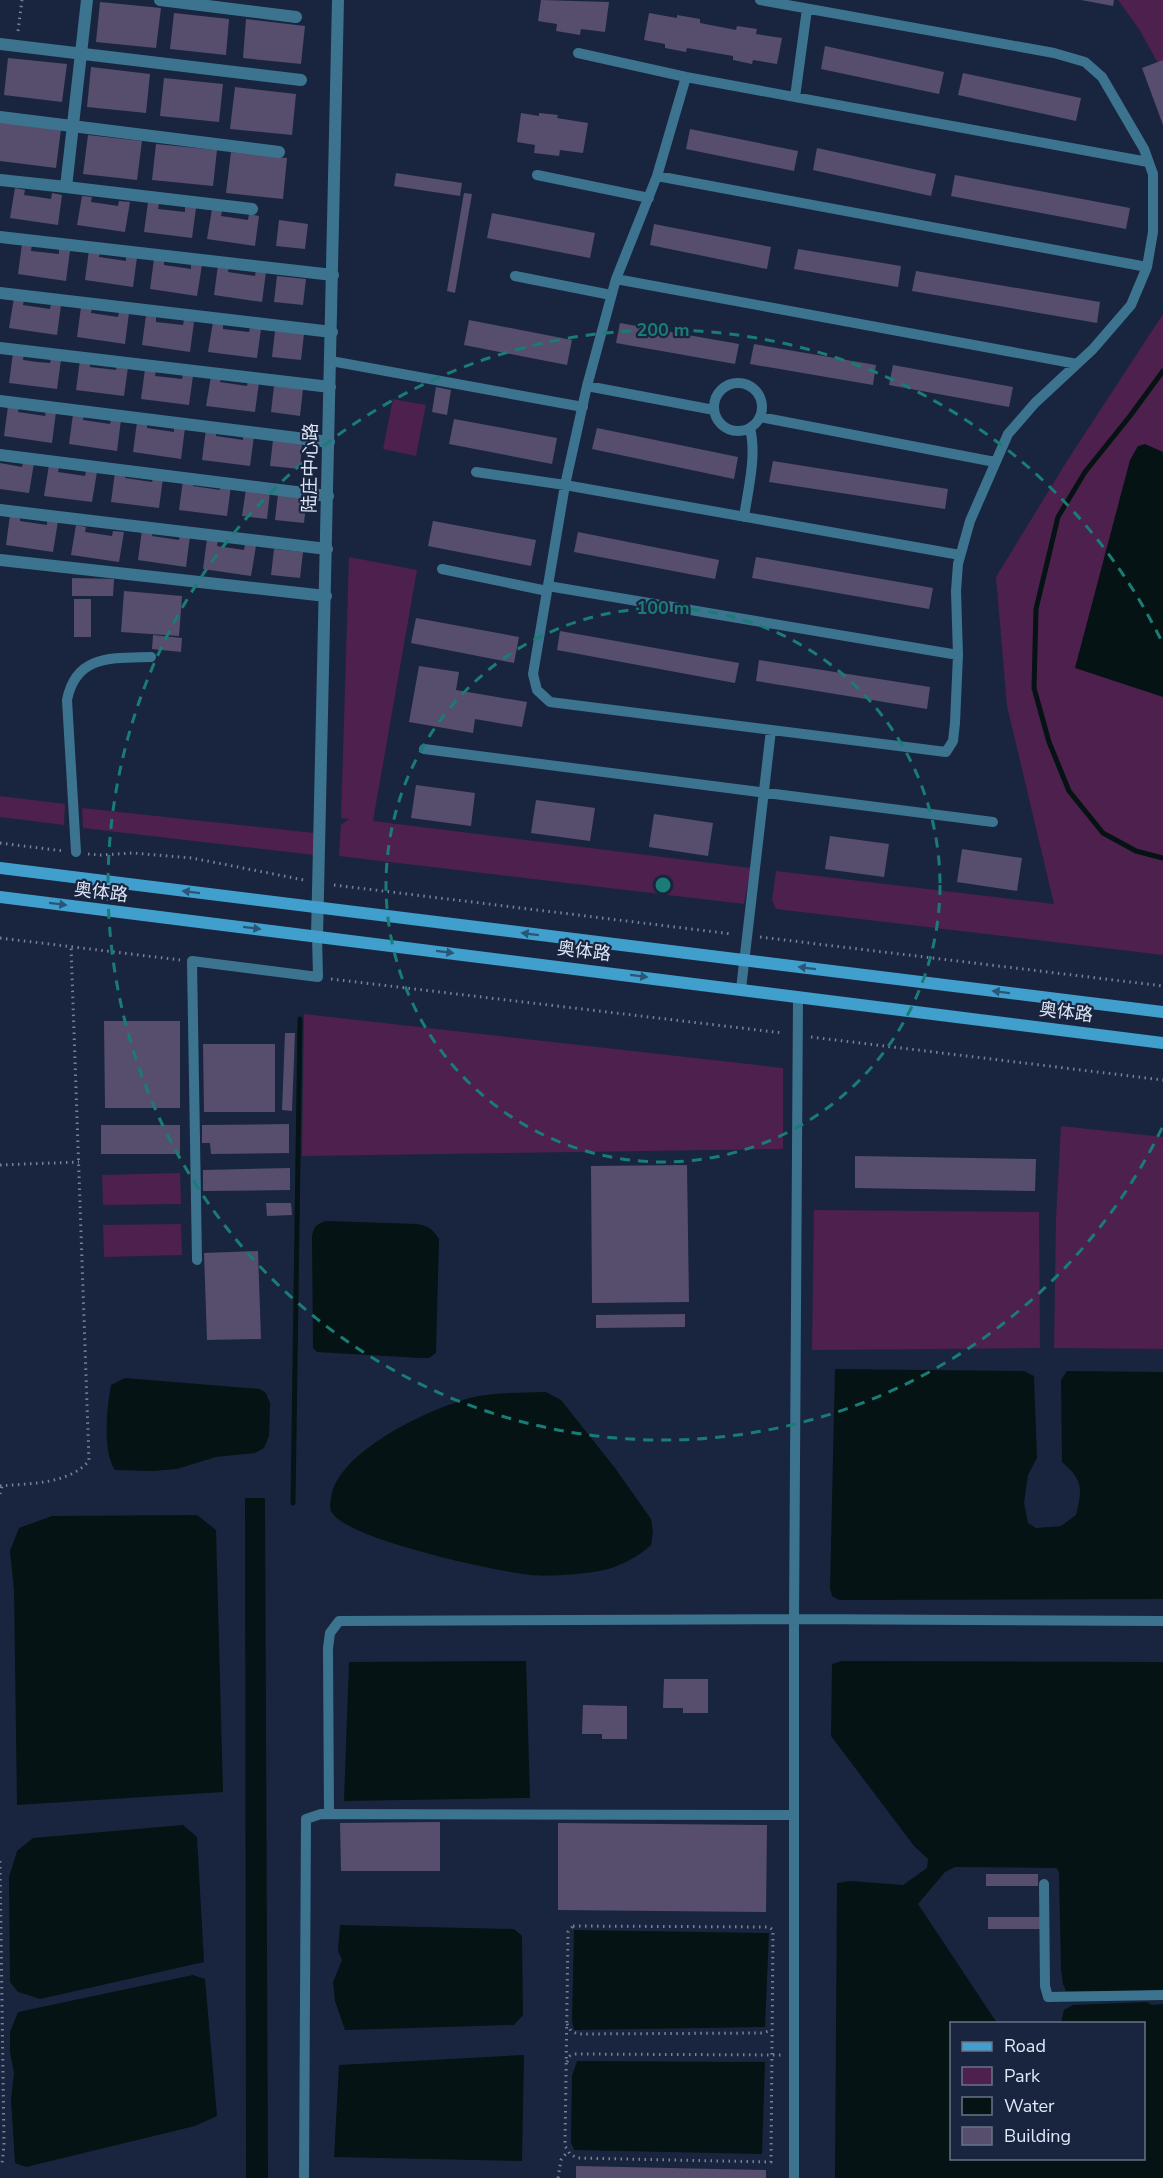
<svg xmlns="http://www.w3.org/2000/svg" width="1163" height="2178" font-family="'Nunito Sans','Noto Sans SC',sans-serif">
  <rect width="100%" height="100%" fill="#19253e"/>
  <!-- green -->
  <path fill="#4d204d" d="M1118 0H1163V72L1139 29Z
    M1163 314V955L776 909 772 900 776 871 1054 904 1007 706 996 577 1067 461Z
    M393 399 426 405 416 456 383 449Z
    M349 557 417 570 373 821 751 868 744 904 339 856 341 825 349 819 341 818Z
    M0 796 65 804 64 825 0 817Z
    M82 808 314 833V855L83 828Z
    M304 1014 783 1068V1149L302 1156Z
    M1061 1126 1163 1137V1349L1054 1348 1056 1218Z
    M180 1173 181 1204 103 1205 102 1175Z
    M814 1210 1039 1212 1040 1348 812 1350Z
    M181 1224 182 1255 104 1257 103 1225Z"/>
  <!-- water -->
  <path fill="#051314" d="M1145 444 1163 452V697L1075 668 1130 460 1138 446Z
    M327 1221 417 1224C428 1226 433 1229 439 1239L436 1353 429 1358H421L317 1352 313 1348 312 1237C314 1226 316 1224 327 1221Z
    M835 1369 1024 1371 1034 1376 1037 1458 1028 1475 1024 1503 1028 1523 1036 1528 1061 1526 1076 1515C1082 1489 1084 1481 1062 1462L1061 1380 1067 1371 1163 1372V1599L839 1600 832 1596 830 1588Z
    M125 1378 260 1389 266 1393 270 1403 269 1436 264 1448 255 1453 216 1457 177 1469 151 1471 115 1470C102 1451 107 1407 111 1385Z
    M546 1392 561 1400 569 1410 615 1468 651 1519 653 1531 651 1545C640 1556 615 1569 599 1571 584 1574 546 1577 531 1575 499 1572 343 1539 331 1511 329 1505 331 1499 332 1493 343 1449 432 1407 474 1397 497 1392 523 1393 546 1392Z
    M245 1498H265L268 2178H246Z
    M197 1515 216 1530 223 1792 17 1805 14 1590 10 1551 19 1528 52 1516Z
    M526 1661 530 1798 344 1801 349 1662Z
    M842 1661 1163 1662V1993L1066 1991 1063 1984 1061 1969 1059 1873 1057 1868 955 1867 945 1872 918 1904 997 2023 952 2024V2158H1144V2024L1061 2023 1064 2010 1073 2005 1147 2002 1152 2005 1163 2004V2178H835L837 1883 850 1881 903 1885 927 1868 928 1859 914 1846 831 1736 832 1664Z
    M183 1825 197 1837 204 1962 40 1999 18 1992 10 1982 9 1877 17 1851 33 1838Z
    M340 1925 514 1929 522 1936 523 2015 514 2025 345 2030 335 2001 333 1982 342 1960 338 1951Z
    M574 1930 769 1933 765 2027 574 2030 572 2020Z
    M193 1975 205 1979 217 2116 195 2126 26 2167 15 2163 11 2099 14 2073 10 2052V2032L18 2012Z
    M524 2055 522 2161 334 2157 339 2065Z
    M577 2061 765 2062 762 2154 574 2150 571 2142 572 2076Z"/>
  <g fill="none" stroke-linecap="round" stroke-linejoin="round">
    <!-- stream -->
    <path stroke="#051314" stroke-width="5" d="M1163 371 1130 416 1085 472 1058 517 1036 609 1034 688 1049 742 1069 791 1103 833 1136 851 1163 858
      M293 1503 300 1019"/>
  </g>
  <!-- building -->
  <path fill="#564e6c" d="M541 0 609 2 605 32 581 29 580 35 556 31 557 24 538 21Z
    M1081 0H1114L1113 6Z
    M100 2 161 8 156 48 96 42Z
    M174 13 229 19 226 55 170 49Z
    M649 13 677 18V15L700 19V23L736 30 737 26 757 29 756 34 782 38 777 64 753 60 752 64 733 60V56L687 48 686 52 665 48V44L644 40Z
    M246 19 305 26 301 64 243 58Z
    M825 46 944 72 939 94 821 69Z
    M8 58 67 64 62 102 4 95Z
    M1163 60V125L1142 68Z
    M91 67 150 74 146 113 87 107Z
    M963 73 1081 98 1076 121 958 95Z
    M164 78 223 84 219 122 160 116Z
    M235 87 296 94 292 135 230 129Z
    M521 113 539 116V113L558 115 557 118 588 123 583 153 560 150 559 156 534 153 535 145 517 142Z
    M0 122 61 129 56 168 0 161Z
    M690 129 798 151 794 171 686 149Z
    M88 135 142 141 137 180 83 174Z
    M156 144 217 150 213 186 152 180Z
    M817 148 936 174 931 196 813 170Z
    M231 152 287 158 283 199 226 193Z
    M396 173 462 183 460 196 394 186Z
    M955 175 1130 208 1126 229 951 196Z
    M15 188 25 190 24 195 38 197 51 199 52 193 62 195 58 225 10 218Z
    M464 193 472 194 455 293 447 291Z
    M82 196 92 197 91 202 105 204 118 206 119 201 130 202 125 232 77 225Z
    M148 202 159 203 158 209 185 212V207L196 208 192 238 144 232Z
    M212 209 222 211 221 216 248 220 249 214 259 216 255 246 207 239Z
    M492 213 595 233 590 258 487 238Z
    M279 220 308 224 305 249 276 246Z
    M654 224 771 247 767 269 650 245Z
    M22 244 32 245 31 251 59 254V249L70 251 66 281 18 274Z
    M798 249 901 266 898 287 794 269Z
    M89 250 100 252 99 257 126 261V256L137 257 133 287 85 280Z
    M154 259 164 260V265L191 269V264L202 265 197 296 150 289Z
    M218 265 229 267 228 272 255 276 256 270 266 272 262 302 214 295Z
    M916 271 1100 302 1097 323 912 291Z
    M277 276 306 279 303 305 274 302Z
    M14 298 24 300 23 305 50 309 51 303 61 305 57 335 9 328Z
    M81 307 92 308 91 313 118 317 119 312 129 313 125 344 77 337Z
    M146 315 156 317V322L183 325 184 320 194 322 190 352 142 345Z
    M469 320 572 340 567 365 464 345Z
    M213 322 223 323V329L249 332 250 327 261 329 257 358 208 352Z
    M620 323 739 344 735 364 616 343Z
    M275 331 304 334 301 360 272 357Z
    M754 344 876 365 873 385 750 364Z
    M13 353 24 354 23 360 37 362 50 363 51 358 61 360 57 389 9 383Z
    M80 360 90 361V367L116 370 117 365 128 367 124 396 76 390Z
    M893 365 1013 387 1009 407 889 385Z
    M145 369 156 370 155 376 182 379 183 374 193 376 189 405 141 399Z
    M211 376 221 377 220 382 247 386 248 381 259 382 255 412 206 406Z
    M274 386 303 389 300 416 271 412Z
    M436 387 451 390 447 415 432 412Z
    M8 406 19 407 18 412 45 416 46 411 56 412 52 443 4 436Z
    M73 414 84 415 83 420 110 424 111 419 121 420 117 451 69 444Z
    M454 419 557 438 552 464 449 444Z
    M137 422 147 423V428L174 432V427L185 428 181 459 133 452Z
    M597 428 738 457 734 479 592 449Z
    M206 429 216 431V436L243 440V435L254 436 250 466 202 460Z
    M273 440 302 443 300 469 270 466Z
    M23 461 34 463 29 493 0 489V463L22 467Z
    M773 461 948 489 945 509 769 482Z
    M49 465 59 467 58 472 85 476 86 471 97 472 92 502 44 496Z
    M115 472 126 473 125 478 152 482 153 477 163 478 159 508 111 502Z
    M183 480 193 481V486L220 490V485L231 486 227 516 179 510Z
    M246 489 270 492 267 519 242 516Z
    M278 494 307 497 304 523 275 520Z
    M10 515 20 516V521L47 525V520L58 521 53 552 6 545Z
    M433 521 536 540 531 566 428 546Z
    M76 525 86 527 85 532 112 536 113 531 124 532 119 562 71 555Z
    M142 530 153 531 152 536 179 540 180 535 190 536 186 567 138 560Z
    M578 532 719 560 715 579 574 552Z
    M207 539 218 541 217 546 244 550 245 544 256 546 251 576 203 569Z
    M274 549 303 552 300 578 271 575Z
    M756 557 933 588 929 609 752 578Z
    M72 578 114 579 113 596H72Z
    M124 591 182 596 179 636 121 632Z
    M74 599H91V637H74Z
    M416 618 519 637 514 663 411 643Z
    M560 631 739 663 735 683 557 650Z
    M153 635 182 638 181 652 152 649Z
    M759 660 930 687 927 709 756 681Z
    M419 666 459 672 456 690 527 702 522 727 475 719 473 733 409 722Z
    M416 785 475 793 471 826 411 818Z
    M536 800 595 808 590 841 531 833Z
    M654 814 713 823 708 856 649 847Z
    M830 836 889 844 884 877 825 869Z
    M962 849 1022 858 1017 891 957 882Z
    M104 1021H180V1108H105Z
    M285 1033H295L292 1111 282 1110Z
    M203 1044H275V1112H204Z
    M289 1124V1153L211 1154 210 1143H202V1125Z
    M101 1125H180V1154H101Z
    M855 1156 1036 1159 1035 1191 855 1188Z
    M687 1165 689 1302 592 1303 591 1166Z
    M290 1168V1190L203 1191V1170Z
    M266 1203H291L292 1215 267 1216Z
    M258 1251 261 1339 207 1340 204 1253Z
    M685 1314V1327L596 1328V1315Z
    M664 1679H708V1713H683V1708H663Z
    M583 1705 627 1706V1739H602V1734H582Z
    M440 1822V1871H341L340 1823Z
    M558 1823 767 1825 766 1912 558 1910Z
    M986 1874H1038V1886H986Z
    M988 1917H1040V1929H988Z
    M576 2166 766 2170V2178H576Z"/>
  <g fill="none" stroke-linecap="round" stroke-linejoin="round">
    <!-- path -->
    <path stroke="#788297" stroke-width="3" stroke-dasharray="1.5 4.5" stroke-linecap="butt" d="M18 31 22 0
      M0 843 64 851
      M88 854 100 855 133 853 192 858 304 880
      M334 885 732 934
      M760 937 1163 986
      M0 938 180 960
      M331 979 783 1033
      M811 1037 1163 1080
      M0 1165 79 1162
      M0 1486C31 1483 67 1485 89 1461L71 946
      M0 1494 2 1486
      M0 1861 4 2145 2 2164 0 2165
      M573 1926 769 1927 773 1930 771 2162 577 2158 570 2154 565 2146 568 1932Z
      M567 2024 571 2031 578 2034 762 2033 772 2030
      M567 2062 570 2056 576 2054 781 2055
      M558 2178 561 2160 568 2151"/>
    <!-- service -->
    <path stroke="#3c7490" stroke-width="10" d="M578 53 686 77 1148 162
      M686 77 657 176 616 279 587 386 565 485 533 674 537 690 550 702 946 752 953 741 955 723 958 655 956 591 958 564 970 521 1008 434 1035 403 1093 349 1131 305 1147 267 1153 232V174L1144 149 1102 77 1085 62 1054 53 760 0
      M795 97 807 9
      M537 175 649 198
      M657 176 1147 267
      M515 276 611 295
      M616 279 1077 364
      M331 361 583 407
      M714 407a24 24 0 1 1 48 0a24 24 0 1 1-48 0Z
      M587 386 714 410
      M760 417 995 462
      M476 472 565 485 960 555
      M744 517C748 489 757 456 750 428
      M442 569 547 591
      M548 586 958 655
      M424 749 993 822
      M76 852 67 700C76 654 113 658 151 657
      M741 989 771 730
      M197 1260 192 961 318 977 317 936
      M329 1814 328 1648 330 1633 339 1621 794 1619 1163 1621
      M1044 1884 1045 1986 1048 1997 1163 1995
      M304 2178 306 1819 321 1814 794 1815
      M794 2178V1619L798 997"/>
    <!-- minor -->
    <path stroke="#3c7490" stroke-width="12" d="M160 0 296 17
      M0 44 301 80
      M0 117 279 152
      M0 180 66 187 87 0
      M66 187 252 209
      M0 237 333 275
      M0 293 332 332
      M0 348 330 387
      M0 401 329 442
      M0 455 328 496
      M0 510 327 549
      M0 560 326 596
      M317 936 338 0"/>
    <!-- secondary -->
    <path stroke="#409fcd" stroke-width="12" d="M0 868 1163 1012
      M0 897 1163 1043"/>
  </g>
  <!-- one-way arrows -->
  <defs><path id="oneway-solid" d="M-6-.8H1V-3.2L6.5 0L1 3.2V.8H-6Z" transform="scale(1.5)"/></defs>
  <g fill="#295677">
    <use href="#oneway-solid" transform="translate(191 892) rotate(-173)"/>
    <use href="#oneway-solid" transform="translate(58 904) rotate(7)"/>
    <use href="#oneway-solid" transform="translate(252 928) rotate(7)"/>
    <use href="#oneway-solid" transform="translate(530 934) rotate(-173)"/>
    <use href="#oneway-solid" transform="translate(445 952) rotate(7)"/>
    <use href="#oneway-solid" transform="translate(807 968) rotate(-173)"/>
    <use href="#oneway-solid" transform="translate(639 976) rotate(7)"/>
    <use href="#oneway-solid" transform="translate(1001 992) rotate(-173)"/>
  </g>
  <!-- distance rings -->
  <g fill="none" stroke="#197c75" stroke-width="3" stroke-dasharray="10 8">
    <circle cx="663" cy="885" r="277"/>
    <path d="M1162 1128A555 555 0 1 1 1162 642"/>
  </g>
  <g text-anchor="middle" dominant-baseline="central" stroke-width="4.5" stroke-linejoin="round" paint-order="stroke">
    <!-- street labels -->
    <g font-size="18" fill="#dfe7f8" stroke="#19253e">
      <text transform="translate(310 468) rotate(-89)">陆庄中心路</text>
      <text transform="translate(101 892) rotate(7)">奥体路</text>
      <text transform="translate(584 951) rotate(7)">奥体路</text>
      <text transform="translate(1066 1012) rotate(7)">奥体路</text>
    </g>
  </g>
  <circle cx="663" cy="885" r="9" fill="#197c75" stroke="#19253e" stroke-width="3"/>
  <g font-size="18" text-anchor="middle" font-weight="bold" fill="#197c75" stroke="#19253e" stroke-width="4.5" stroke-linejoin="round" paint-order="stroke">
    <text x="663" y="336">200 m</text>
    <text x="663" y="614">100 m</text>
  </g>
  <!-- legend -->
  <rect x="950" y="2022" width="195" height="138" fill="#19253e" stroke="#687388" stroke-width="1.5"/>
  <rect x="962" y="2042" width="30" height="9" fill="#409fcd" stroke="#687388" stroke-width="1.5"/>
  <text x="1004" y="2052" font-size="18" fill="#dfe7f8">Road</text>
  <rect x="962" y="2067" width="30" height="18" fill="#4d204d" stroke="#687388" stroke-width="1.5"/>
  <text x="1004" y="2082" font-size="18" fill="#dfe7f8">Park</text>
  <rect x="962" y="2097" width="30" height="18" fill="#051314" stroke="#687388" stroke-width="1.5"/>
  <text x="1004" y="2112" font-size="18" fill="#dfe7f8">Water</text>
  <rect x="962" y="2127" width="30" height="18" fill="#564e6c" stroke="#687388" stroke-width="1.5"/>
  <text x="1004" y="2142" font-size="18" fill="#dfe7f8">Building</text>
</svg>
